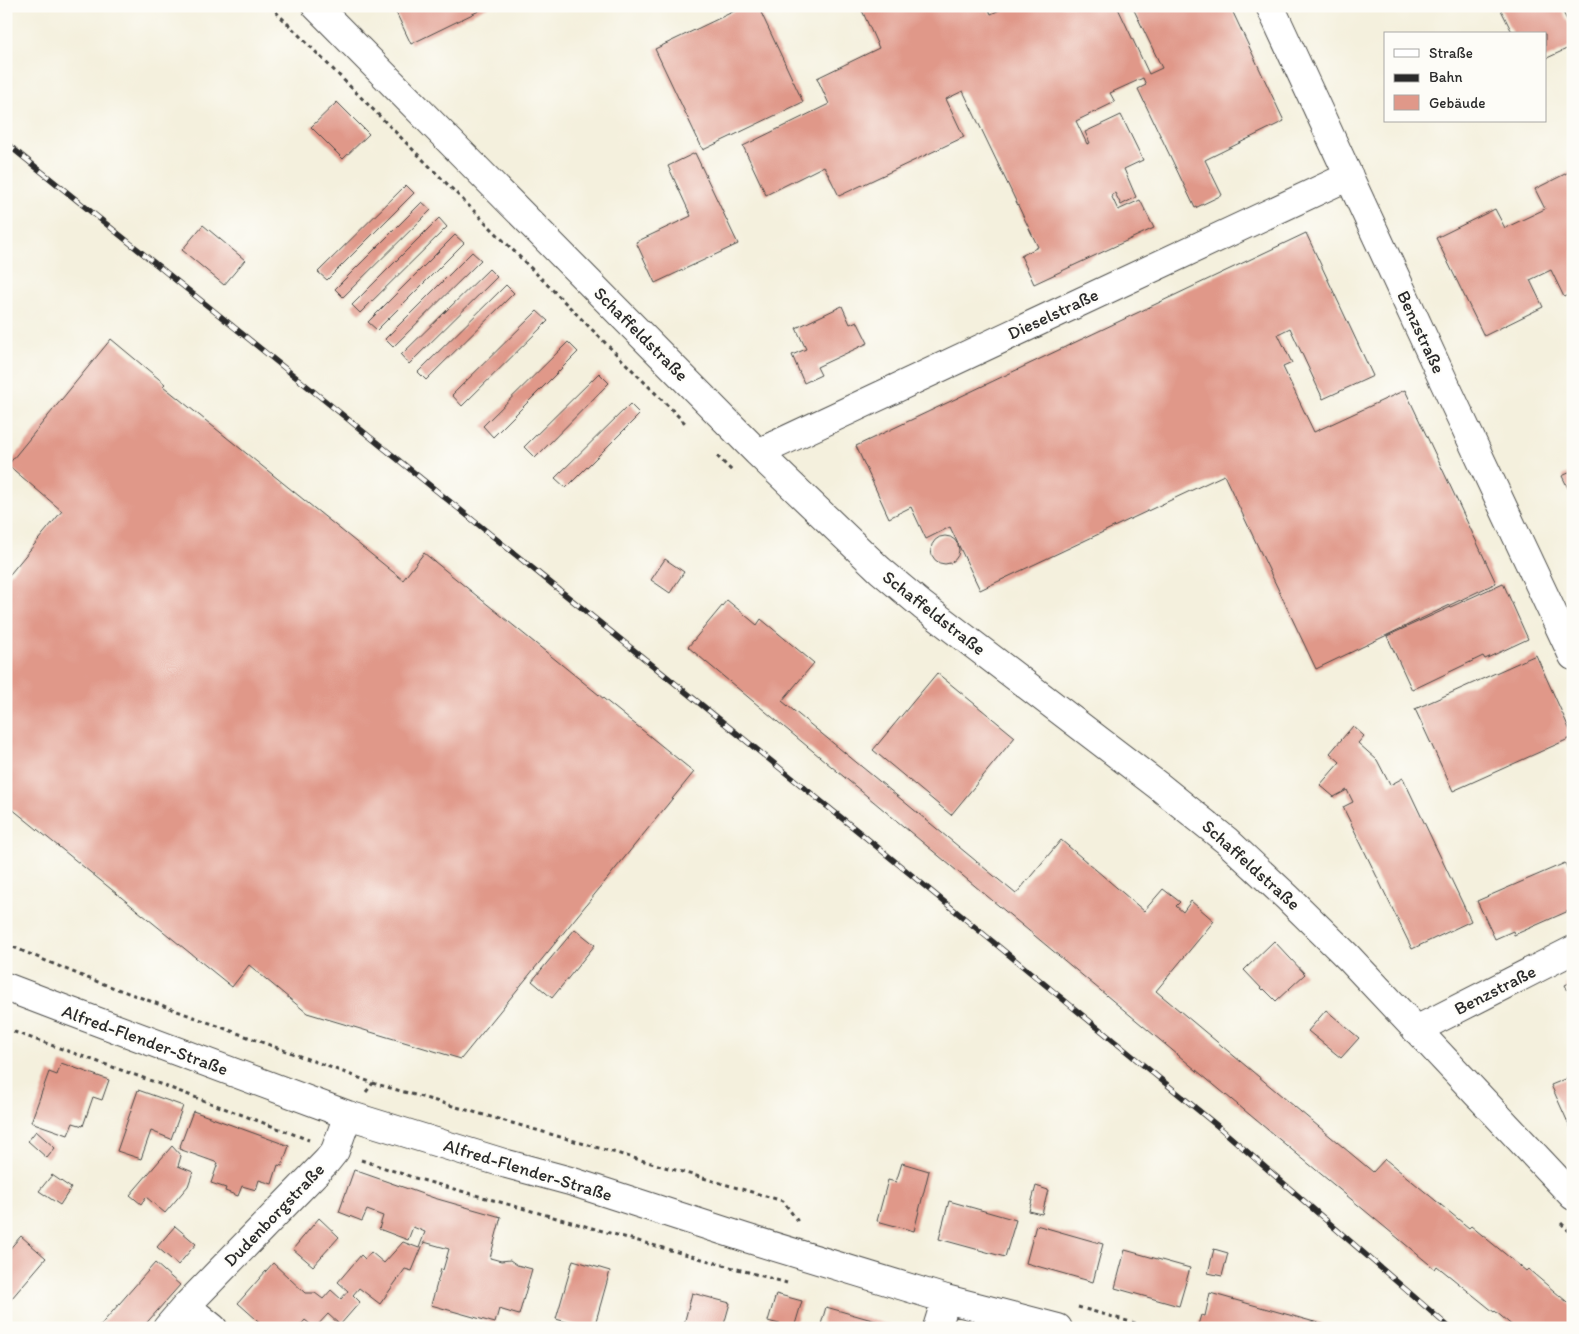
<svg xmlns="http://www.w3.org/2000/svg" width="1579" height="1334" font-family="Itim,sans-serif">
  <rect width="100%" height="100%" fill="#fdfcf7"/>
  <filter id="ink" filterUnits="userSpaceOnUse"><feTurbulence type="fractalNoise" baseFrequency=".02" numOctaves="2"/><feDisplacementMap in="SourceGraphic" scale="10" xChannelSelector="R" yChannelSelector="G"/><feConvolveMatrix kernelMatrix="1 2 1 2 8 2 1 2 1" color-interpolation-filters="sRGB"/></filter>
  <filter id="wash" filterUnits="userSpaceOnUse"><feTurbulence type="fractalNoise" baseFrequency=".0096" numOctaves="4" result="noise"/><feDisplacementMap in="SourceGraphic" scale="20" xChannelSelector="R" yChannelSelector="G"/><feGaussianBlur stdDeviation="1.12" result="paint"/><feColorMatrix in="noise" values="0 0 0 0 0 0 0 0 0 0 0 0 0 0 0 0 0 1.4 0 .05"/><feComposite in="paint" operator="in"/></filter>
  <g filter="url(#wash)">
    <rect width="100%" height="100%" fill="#f4f0dd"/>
    <g id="blocks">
      <!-- building -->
      <path fill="#e09889" d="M393 6H489L411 44Z
        M745 6H758L803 102 703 150 655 49Z
        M860 6H987L991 14 1008 6H1117L1149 74 1162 68 1132 6H1230L1284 121 1205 160 1222 195 1195 208 1138 89 1146 85 1143 78 1110 93 1115 102 1076 121 1087 144 1090 143 1085 132 1121 115 1143 160 1124 169 1136 197 1121 205 1115 193 1111 195 1118 210 1140 200 1154 228 1034 284 1021 256 1038 247 963 91 946 99 964 137 839 196 824 166 766 195 743 146 829 104 817 78 879 48Z
        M1504 6H1560L1573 32V46L1545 59V34H1513L1500 8Z
        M337 102 369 134 343 159 311 127Z
        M695 153 738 244 655 283 636 242 691 216 668 166Z
        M1573 170V292L1564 297 1551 270 1530 280 1543 307 1484 336 1436 238 1495 209 1505 228 1545 209 1535 189Z
        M406 185 414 193 327 280 318 272Z
        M422 202 431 210 343 297 335 289Z
        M439 218 447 227 360 313 352 305Z
        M203 225 245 260 224 285 182 250Z
        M1306 233 1373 376 1323 399 1290 328 1278 334 1292 363 1283 367 1314 432 1405 390 1496 583 1316 669 1224 475 980 590 950 527 926 539 911 507 889 518 856 446Z
        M455 235 464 243 377 330 368 322Z
        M472 252 481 260 393 347 385 339Z
        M489 269 497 277 409 364 401 355Z
        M506 285 514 293 426 380 418 372Z
        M842 306 850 324 857 321 868 343 817 367 821 375 804 383 792 355 806 349 796 328Z
        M537 311 548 321 462 406 452 395Z
        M111 339 165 384 163 386 403 580 424 553 694 772 461 1059 307 1013 249 965 232 987 6 804V579L62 511 8 465Z
        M568 342 578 352 493 437 483 426Z
        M599 373 609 383 535 458 524 447Z
        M630 404 640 414 566 488 555 478Z
        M1573 471V498L1562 476Z
        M931 550a14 14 0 1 1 28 0a14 14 0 1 1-28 0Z
        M665 559 684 572 670 593 651 580Z
        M1503 583 1528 639 1485 659 1483 656 1412 690 1387 636Z
        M727 600 757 625 761 619 814 663 782 701 1016 894 1061 840 1144 911 1163 889 1180 902 1176 906 1183 912 1191 901 1214 921 1156 991 1373 1172 1385 1159 1469 1228 1471 1226 1526 1271 1528 1269 1573 1307V1328H1515L1495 1311 1494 1312 1437 1266 1435 1269 688 647Z
        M1536 655 1573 737 1453 791 1415 709Z
        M937 673 1015 737 951 815 873 750Z
        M1353 726 1364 736 1358 743 1377 760 1390 785 1403 778 1471 921 1412 949 1343 807 1353 802 1347 790 1334 797 1320 785 1340 762 1330 753Z
        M1565 863 1573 881V909L1514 935 1513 931 1495 939 1477 901Z
        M575 929 595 945 552 998 532 981Z
        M1274 941 1305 974 1276 1001 1264 989 1263 990 1244 970Z
        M1573 981V1001L1565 985Z
        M1326 1010 1359 1038 1341 1058 1308 1031Z
        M61 1063 109 1080 102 1100 93 1097 83 1126 73 1123 68 1135 31 1122 49 1072 57 1075Z
        M1573 1076V1126L1570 1127 1551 1085Z
        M138 1090 183 1106 171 1139 151 1131 141 1159 117 1151Z
        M193 1111 289 1146 282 1166 278 1165 272 1184 259 1180 256 1190 242 1186 238 1196 225 1191 226 1188 211 1183 218 1163 179 1149Z
        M36 1131 55 1148 47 1158 28 1141Z
        M172 1146 181 1156 178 1166 193 1172 188 1186 165 1213 146 1197 141 1204 130 1195Z
        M902 1163 929 1171 914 1231 877 1221 888 1180 896 1182Z
        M354 1170 434 1198 501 1217 490 1258 501 1261 510 1260 517 1265 532 1269 519 1315 499 1309 495 1323 431 1305 441 1269 443 1270 449 1249 424 1242 412 1271 405 1269 380 1304 359 1288 353 1295 360 1302 340 1325 328 1314 315 1328 305 1320 298 1328H266L238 1303 273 1263 305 1293H315L323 1299 331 1290 341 1299 348 1291 338 1282 361 1255 365 1259 371 1252 384 1263 403 1242 419 1248 425 1232 413 1227 408 1240 379 1229 383 1216 367 1210 362 1221 339 1212Z
        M52 1175 71 1188 60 1205 39 1191Z
        M1036 1186 1048 1190 1042 1214 1029 1211Z
        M949 1201 1016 1220 1005 1257 939 1239Z
        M319 1218 339 1237 313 1266 293 1249Z
        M1036 1225 1103 1244 1093 1282 1026 1263Z
        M175 1226 196 1244 178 1265 157 1247Z
        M21 1236 46 1258 6 1305V1253Z
        M1214 1249 1228 1253 1222 1276 1208 1273Z
        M1125 1250 1190 1268 1179 1306 1115 1288Z
        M573 1260 610 1271 594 1328H587L556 1319Z
        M155 1263 180 1285 142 1328H98Z
        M692 1293 730 1303 723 1328H683Z
        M1210 1293 1329 1326 1335 1328H1197L1201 1315 1205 1316Z
        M776 1294 802 1301 794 1328 768 1321Z
        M826 1307 897 1327V1328H820Z"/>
    </g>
  </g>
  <g filter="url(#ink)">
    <use href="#blocks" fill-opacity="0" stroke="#494946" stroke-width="1"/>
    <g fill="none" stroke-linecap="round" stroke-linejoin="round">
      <defs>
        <path id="minor" d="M316 6 758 453 880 570 923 606 1160 787 1227 841 1288 898 1349 958 1573 1196
          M1270 6 1445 384 1573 656
          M758 453 1349 176
          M6 987 61 1008 348 1115 507 1164 570 1181 746 1238 946 1299 1058 1328
          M1416 1030 1573 950
          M186 1306 213 1328
          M167 1328 186 1306 327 1161 335 1151 348 1115
          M937 1328 946 1299"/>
      </defs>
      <!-- minor casing -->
      <use href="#minor" stroke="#494946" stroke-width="30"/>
      <!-- path -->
      <path stroke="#494946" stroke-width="3" stroke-dasharray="4 4" stroke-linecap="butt" d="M270 6 687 425
        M717 456 734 473
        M6 944 82 976 373 1083 783 1201 799 1223
        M6 1029 149 1080 309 1140
        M366 1092 373 1083
        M361 1160 415 1178 787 1283
        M1561 1223 1573 1235
        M1078 1307 1152 1328"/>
      <!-- minor -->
      <use href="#minor" stroke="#fff" stroke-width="28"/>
      <defs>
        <path id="rail" d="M6 143 859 832 1220 1128 1450 1328"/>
      </defs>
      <!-- rail casing -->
      <use href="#rail" stroke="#2b2b2b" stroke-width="5.5"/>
      <!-- rail -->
      <use href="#rail" stroke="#fdfcf7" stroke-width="4" stroke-dasharray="11" stroke-linecap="butt"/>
    </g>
  </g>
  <g text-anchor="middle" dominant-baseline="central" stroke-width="4" stroke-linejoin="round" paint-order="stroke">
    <!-- street labels -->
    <g font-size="18" fill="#2b2b2b" stroke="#fdfcf7">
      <text transform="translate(1053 314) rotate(-25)">Dieselstraße</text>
      <text transform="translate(1421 332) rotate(65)">Benzstraße</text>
      <text transform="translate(641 334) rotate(45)">Schaffeldstraße</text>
      <text transform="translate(934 613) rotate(38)">Schaffeldstraße</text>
      <text transform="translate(1251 865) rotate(42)">Schaffeldstraße</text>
      <text transform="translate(1495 990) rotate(-27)">Benzstraße</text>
      <text transform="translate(145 1040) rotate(20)">Alfred-Flender-Straße</text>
      <text transform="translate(528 1170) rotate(17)">Alfred-Flender-Straße</text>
      <text transform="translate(274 1215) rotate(-46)">Dudenborgstraße</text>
    </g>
  </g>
  <!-- margin -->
  <rect width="1579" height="1334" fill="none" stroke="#fdfcf7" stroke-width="25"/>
  <!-- legend -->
  <rect x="1384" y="32" width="162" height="90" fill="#fdfcf7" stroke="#a9a8a5"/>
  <rect x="1394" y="49" width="25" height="8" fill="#ffffff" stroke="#a9a8a5"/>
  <text x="1429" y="58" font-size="15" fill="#2b2b2b">Straße</text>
  <rect x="1394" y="74" width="25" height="8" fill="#2b2b2b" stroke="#a9a8a5"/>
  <text x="1429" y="82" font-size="15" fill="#2b2b2b">Bahn</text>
  <rect x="1394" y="95" width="25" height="15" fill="#e09889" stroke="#a9a8a5"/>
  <text x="1429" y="108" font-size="15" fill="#2b2b2b">Gebäude</text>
</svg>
